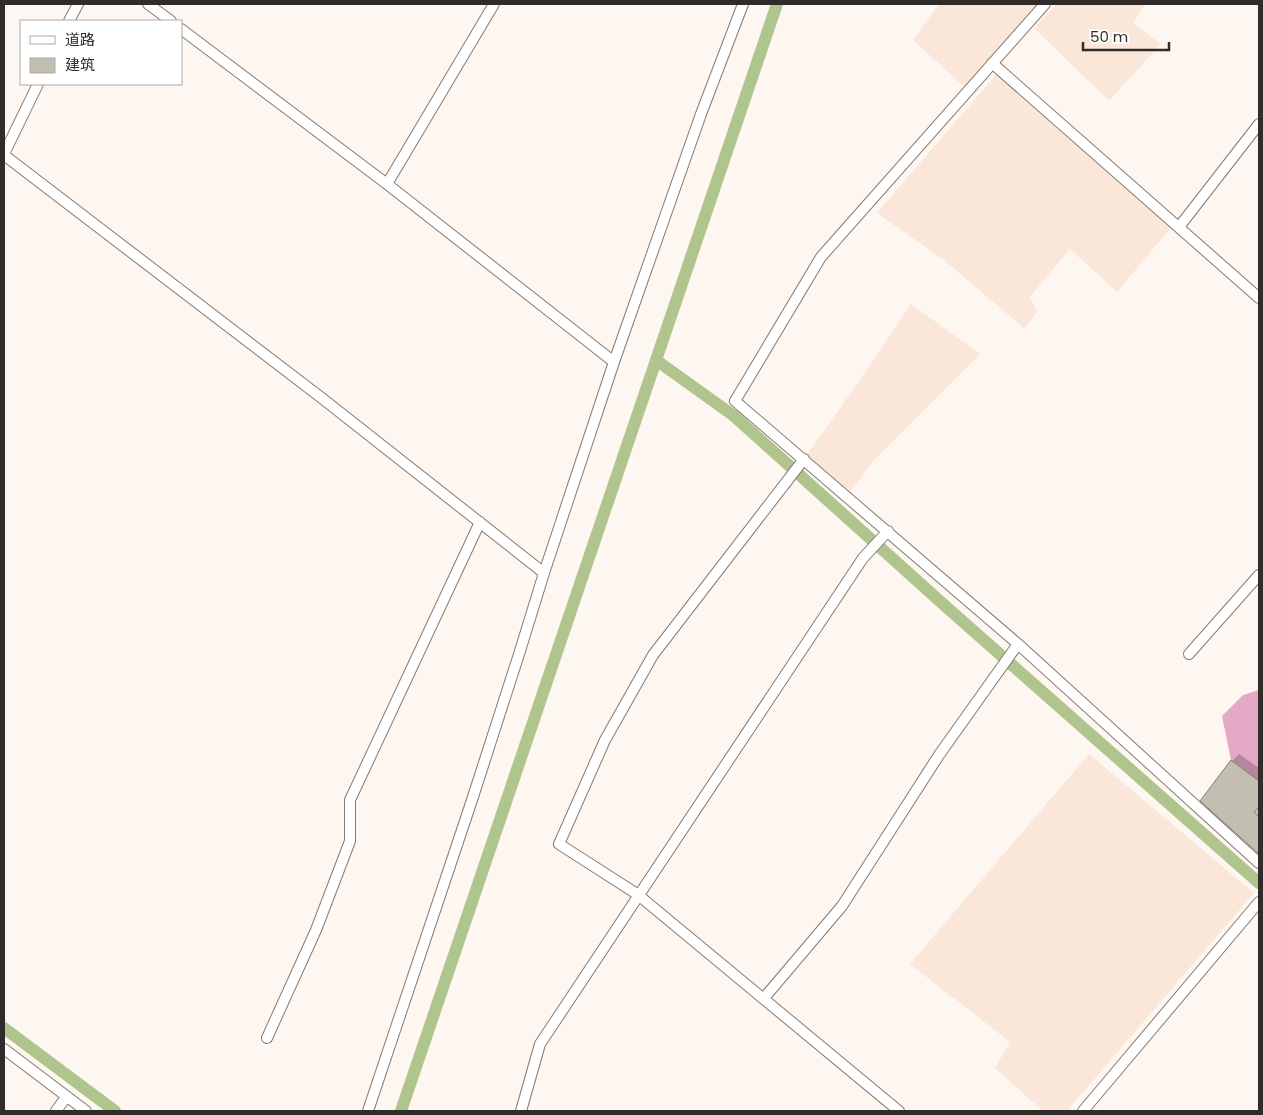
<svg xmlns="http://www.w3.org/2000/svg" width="1263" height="1115" font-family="Poppins,'Noto Sans SC',sans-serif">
  <rect width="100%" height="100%" fill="#fdf6f1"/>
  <!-- built -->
  <path fill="#fae7d9" d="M939 4H1045L968 90 913 40Z
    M1057 4H1145L1133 23 1161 44 1109 101 1034 28Z
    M1000 70 1174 224 1117 292 1070 249 1030 297 1037 312 1025 329 944 260 877 213Z
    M911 304 980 354 876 458 847 496 804 459 855 387Z
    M1089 754 1254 893 1067 1111H1043L995 1068 1010 1042 910 964Z"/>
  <!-- forest -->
  <path fill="#e3a8c4" d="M1259 690V781L1231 760 1222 716 1243 695Z"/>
  <!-- shadow -->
  <path fill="#0003" d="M1239 754 1259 768V852L1202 800 1232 761Z"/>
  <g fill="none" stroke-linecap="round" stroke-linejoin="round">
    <!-- canal -->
    <path stroke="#b0c58d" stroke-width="12" d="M656 360 734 416 943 604 1259 883
      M4 1028 115 1111
      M401 1111 777 4"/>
  </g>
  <!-- building -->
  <path fill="#c2beb1" stroke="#827e73" d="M1231 760 1259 781V807L1254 812 1259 817V854L1200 801Z"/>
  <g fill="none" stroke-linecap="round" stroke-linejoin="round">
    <defs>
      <path id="street" d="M148 4 171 21
        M1045 4 821 257 735 401 1018 644 1259 863
        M69 21 78 4
        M181 29 387 184 614 362
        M992 63 1259 298
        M4 154 38 84
        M4 155 323 399 544 573
        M387 184 494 4
        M1179 227 1259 124
        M804 459 653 655 605 740 559 844 637 894 899 1111
        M1189 654 1259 575
        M764 998 842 906 939 755 1018 644
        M267 1038 316 930 350 841V800L480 522
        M4 1049 86 1111
        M56 1111 66 1097
        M368 1111 472 800 520 651 544 573 614 362 701 114 743 4
        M521 1111 540 1044 863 558 888 531
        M1083 1111 1259 902"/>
    </defs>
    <!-- street casing -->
    <use href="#street" stroke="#847a72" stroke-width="12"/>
    <!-- street -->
    <use href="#street" stroke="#fff" stroke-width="10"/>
  </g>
  <!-- border -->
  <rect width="1263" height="1115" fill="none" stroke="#312c29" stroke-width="10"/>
  <!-- legend -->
  <rect x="20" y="20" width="162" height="65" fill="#ffffff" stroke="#adaba9"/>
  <rect x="30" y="36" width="25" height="8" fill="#ffffff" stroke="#adaba9"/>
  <text x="65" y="45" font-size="15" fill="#312c29">道路</text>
  <rect x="30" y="58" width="25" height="15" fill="#c2beb1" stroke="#adaba9"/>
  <text x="65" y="70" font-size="15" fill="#312c29">建筑</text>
  <!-- scale -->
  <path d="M1083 42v8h86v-8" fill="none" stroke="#312c29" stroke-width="2.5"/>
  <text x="1090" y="42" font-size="15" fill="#312c29" stroke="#ffffff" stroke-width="4" paint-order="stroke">50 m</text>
</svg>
